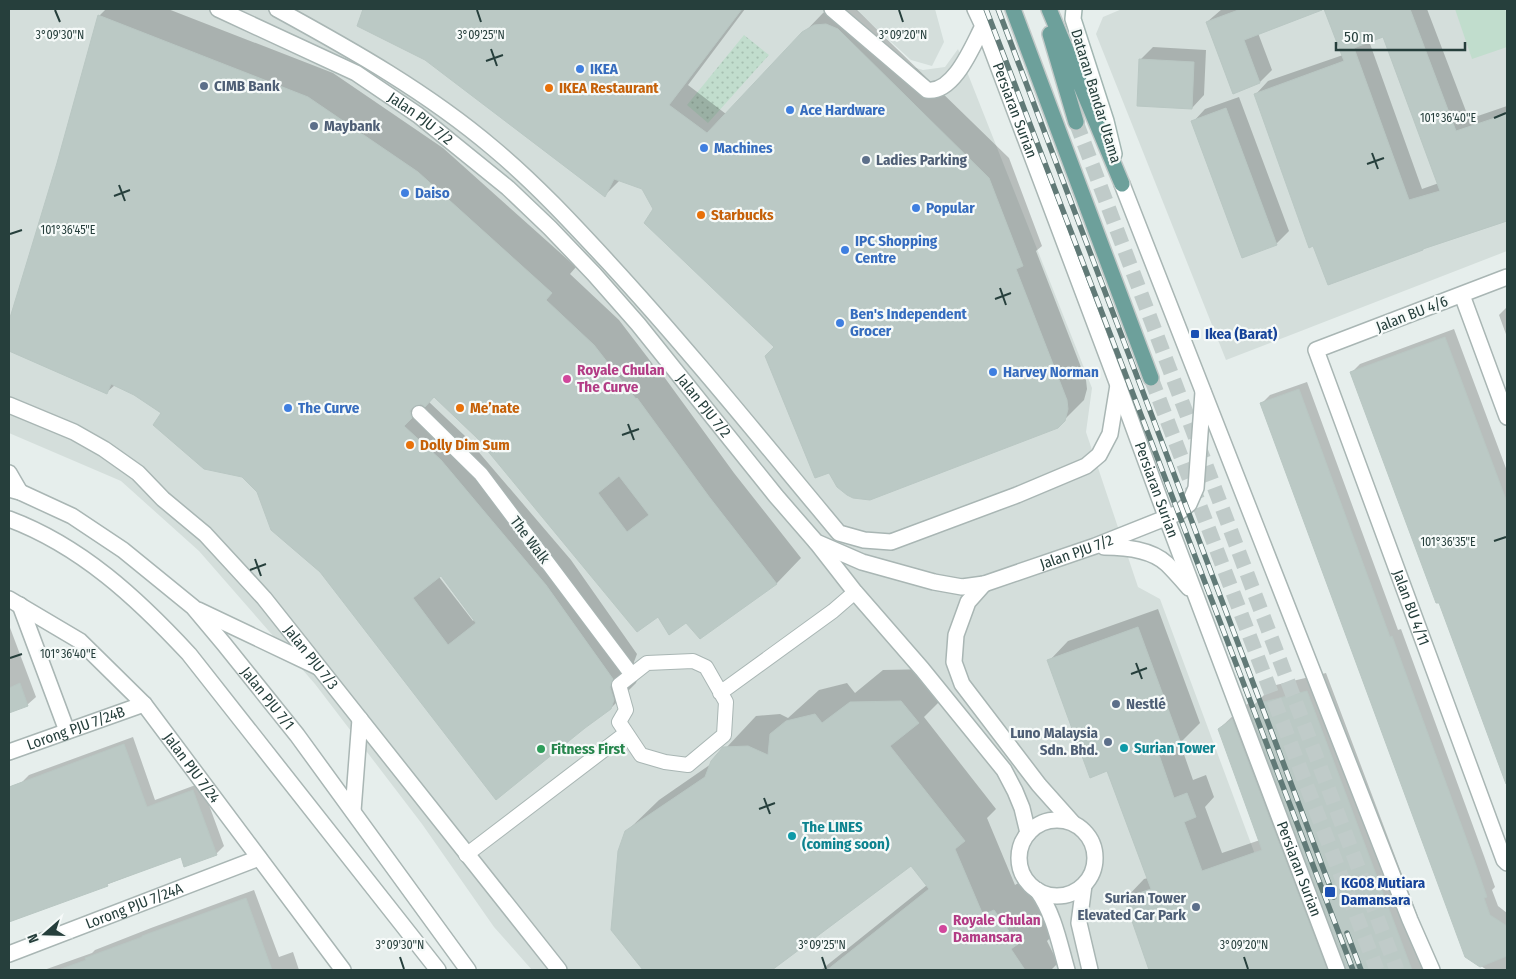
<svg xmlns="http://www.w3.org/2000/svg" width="1516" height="979" font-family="'Fira Sans Condensed',sans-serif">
  <defs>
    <pattern id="park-dots" width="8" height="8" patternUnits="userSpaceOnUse" patternTransform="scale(1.25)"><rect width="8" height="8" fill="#c1ddcd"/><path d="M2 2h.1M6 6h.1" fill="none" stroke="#a6bfb1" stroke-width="1.8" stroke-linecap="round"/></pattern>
  </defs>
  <rect width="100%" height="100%" fill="#e6eeec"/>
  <!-- built -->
  <path fill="#d4dedb" d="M9 9H844L906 65 923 70 945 67 958 49 1092 388 1086 432 1138 587 1160 599 1298 970H532L494 927 422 824 315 684 199 551 121 481 9 433Z
    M855 9H935L944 42 932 66 911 60Z
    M1122 9H1507V251L1226 360 1096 34 1103 17Z"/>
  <!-- green -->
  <path fill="#c1ddcd" d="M1455 9H1505L1507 16V47L1472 59Z"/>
  <!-- park -->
  <path fill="url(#park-dots)" d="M744 35 769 55 708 123 687 105Z"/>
  <!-- shadow -->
  <path fill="#0003" fill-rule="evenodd" d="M106 9H168L333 73 443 148 576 267 570 274 619 320 661 375 662 374 734 473 801 558 777 583 700 637 686 621 658 616 434 395 428 401 465 436 571 560 637 654 634 662 638 675 636 683 611 708 584 727 496 798 258 491 243 476 162 413 134 394 115 385 107 392 9 350V325L59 163 99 16ZM441 574 475 619 473 621 439 577Z
    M362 9H745L688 85 726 114 823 13 830 9 857 10 1009 158 1042 246 1036 251 1086 380 1087 389 1084 400 1057 427 829 472 776 347 655 209 643 188 620 180 605 195Z
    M1222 9H1322L1258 33 1272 70 1260 82 1207 22Z
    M1325 9H1427L1469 119 1507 106V220L1425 247 1256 94 1268 81 1343 55ZM1383 35 1439 183 1422 189 1369 41Z
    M1153 47 1206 50 1204 95 1192 108 1140 60Z
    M1239 97 1289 231 1277 243 1243 256 1193 122 1205 109Z
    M1507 307V337L1499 315Z
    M1454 329 1507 471V785L1440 601 1351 373 1360 364Z
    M1307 382 1398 630 1401 629 1484 856 1495 887 1492 890 1498 906 1507 913V970H1487L1466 956 1261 404 1270 395Z
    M1158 609 1200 723 1180 743 1193 780 1206 775 1214 797 1205 807 1222 853 1260 840 1219 729 1239 710 1252 701 1253 706 1269 690 1276 685 1326 673 1438 970H1150L1125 899 1144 879 1148 878 1108 770 1049 661 1068 641Z
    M9 625 36 697 27 705 9 712Z
    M933 669 950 691 924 717 996 809 987 818 1015 885 1026 879 1048 912 1043 917 1054 934 1047 941 1058 963 1051 970H821L927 885 912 864 769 970H644L612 930 626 832 659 800 711 764 756 716 780 714 788 718 819 690 847 683 855 693 883 670Z
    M133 737 155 800 201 783 224 846 216 854 181 856 9 922V787L22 782 29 775Z
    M254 890 279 957 293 952 299 970H44L92 953 95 950 151 928Z"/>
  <!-- building -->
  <path fill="#bbc9c5" stroke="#b9c7c3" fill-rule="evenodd" d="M363 9H742L669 105 707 133 802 32 814 25 826 24 838 29 989 178 1023 266 1016 269 1067 400 1068 409 1065 421 1058 428 870 500 853 498 847 495 837 487 829 473 815 478 765 356 774 347 644 223 653 209 642 189 614 179 605 197 425 60 357 26Z
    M1241 9 1322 10 1244 40 1260 83 1233 94 1206 22Z
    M1324 9H1410L1456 131 1507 114V221L1423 249V250L1328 285 1313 246 1309 248 1254 94 1344 61ZM1383 37 1440 191 1409 200 1354 48Z
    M98 15 308 97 418 172 552 293 546 300 594 345 636 399 637 398 710 498 777 584 700 639 686 623 669 635 658 617 637 632 477 438 434 397 425 407 421 404 413 407 410 411 412 418 404 426 441 460 546 585 613 679 610 687 614 700 611 709 585 728 496 800 320 572 271 530 257 492 242 477 204 469 153 425 161 413 134 395 111 384 107 394 9 351V321L57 163ZM619 476 649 515 627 532 598 493ZM441 576 476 623 448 645 413 598Z
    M1139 59 1194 62 1192 109 1137 106Z
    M1226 108 1277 245 1242 258 1191 121Z
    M1445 337 1507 502V784H1506L1439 603H1436L1350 372Z
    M1299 389 1390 637 1392 636 1476 865 1487 897 1484 898 1490 915 1507 926V956L1480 967 1465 957 1260 403Z
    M1138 627 1181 744 1158 752 1174 798 1187 793 1196 817 1184 822 1202 871 1262 850 1218 729 1232 719 1327 970H1149L1124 898 1151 889 1107 771 1090 778 1047 660Z
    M20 683 28 706 9 713V688Z
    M1307 691 1341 781 1412 970H1346L1249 709 1256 704Z
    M901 701 919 723 890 746 965 841 955 849 983 915 994 910 1018 944 1011 949 1025 970H827L929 889 911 866 772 970H643L611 930 618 851 625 831 705 777 711 761 723 747 748 746 768 755 770 734 786 721 815 714 822 723 850 702Z
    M124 744 147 807 193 790 217 855 184 867 181 857 107 884 108 886 9 922V787Z
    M246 898 272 970H61V969L86 960 85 958 142 937V936Z"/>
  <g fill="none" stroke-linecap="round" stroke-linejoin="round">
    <!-- primary-tunnel -->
    <path stroke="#c0cbc9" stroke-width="15" stroke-dasharray="15 8" stroke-linecap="butt" d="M1076 122 1397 970
      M1151 378 1377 970"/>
    <defs>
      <path id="pedestrian" d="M419 413 481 474 632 675
        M693 661 706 667 726 702 724 735 688 765 665 762 641 755 619 722 626 710 619 685 647 663Z
        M720 693 833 611 855 592
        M466 855 626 733"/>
      <g id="minor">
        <path d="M832 9 927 90C954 94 973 45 983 26"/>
        <path id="s1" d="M1507 277 1316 350 1504 860 1507 863"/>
        <path d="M1462 295 1507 417"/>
        <path id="s2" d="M9 405 74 432 104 449 138 473 163 499 205 534 264 598 559 970"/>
        <path d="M816 542 855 592 922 669 1004 770 1015 791 1022 808 1028 833"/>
        <path d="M984 584 968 602 956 635 954 662 962 684 1039 785 1072 822"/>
        <path id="s3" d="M9 599 80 641 144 704 343 970"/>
        <path d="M20 605 67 731"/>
        <path id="s4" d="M9 752 144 704"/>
        <circle cx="1057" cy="858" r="38"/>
        <path d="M1084 885 1079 923 1090 970"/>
        <path d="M1037 890C1054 914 1059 942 1067 970"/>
        <path id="s5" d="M9 954 259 858"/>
      </g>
      <g id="tertiary">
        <path id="s6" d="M218 9 356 73 418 115 508 188 550 228 594 274 638 324 776 496 816 542 862 562 934 582 962 587 984 584 1095 546 1178 513 1189 504 1196 488 1203 392"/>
        <path d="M277 9C352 50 427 92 493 148 535 183 572 223 609 263 689 350 763 442 839 533L864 540 891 542 1017 495 1086 466 1099 455 1110 434 1118 385"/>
        <path id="s7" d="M975 9 983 26 1118 385 1167 519 1337 970"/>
        <path d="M1122 184 1410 920 1432 970"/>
        <path d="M9 473 20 492"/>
        <path id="s8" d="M9 489 20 492 72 516 123 550 193 607 224 644 297 735 468 970"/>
        <path d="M9 519C81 546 137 598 189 654L438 970"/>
        <path d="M1104 547C1125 547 1151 549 1167 564 1175 572 1182 580 1189 588"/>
        <path d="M198 610 318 667"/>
        <path d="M353 811 360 719"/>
      </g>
      <path id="secondary" d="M1074 9 1073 19 1106 121 1114 154"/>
      <path id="primary" d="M1013 9 1151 378
        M1049 9 1122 184
        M1050 34 1076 122"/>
    </defs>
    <!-- pedestrian casing -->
    <use href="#pedestrian" stroke="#a9b6b4" stroke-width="16"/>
    <!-- minor casing -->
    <use href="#minor" stroke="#a9b6b4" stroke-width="18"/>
    <!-- tertiary casing -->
    <use href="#tertiary" stroke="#a9b6b4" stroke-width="18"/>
    <!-- secondary casing -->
    <use href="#secondary" stroke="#a2b6b2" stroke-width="18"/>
    <!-- primary casing -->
    <use href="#primary" stroke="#c2c9c8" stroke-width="18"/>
    <!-- pedestrian -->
    <use href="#pedestrian" stroke="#fff" stroke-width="14"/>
    <!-- minor -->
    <use href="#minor" stroke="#fff" stroke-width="15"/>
    <!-- tertiary -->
    <use href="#tertiary" stroke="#fff" stroke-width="15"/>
    <!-- secondary -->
    <use href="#secondary" stroke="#fff" stroke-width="15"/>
    <!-- primary -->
    <use href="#primary" stroke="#6da09b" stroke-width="15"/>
    <defs>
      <path id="rail" d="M986 9 1353 970
        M998 9 1334 897
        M1347 933 1361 970"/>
    </defs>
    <!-- rail casing -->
    <use href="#rail" stroke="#617a77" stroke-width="5.5"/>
    <!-- rail -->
    <use href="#rail" stroke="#f6faf9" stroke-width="4" stroke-dasharray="11" stroke-linecap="butt"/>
  </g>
  <!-- ticks -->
  <path fill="none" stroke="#263f3c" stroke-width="2" d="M55 10 60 22M477 10 481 22M899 10 903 22M491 49 497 66M486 61 503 55M1494 118 1506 113M1372 153 1378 169M1367 164 1384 158M119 185 125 201M114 196 130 190M10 234 22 230M1000 288 1006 305M995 299 1011 293M628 424 634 440M622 435 639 429M1494 541 1506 537M255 559 261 576M250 570 266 564M10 658 22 654M1136 663 1142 679M1131 674 1147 668M764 798 770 814M759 809 775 803M400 957 404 969M822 957 826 969M1244 957 1248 969"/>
  <!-- markers -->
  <g fill="#3f7fe0" stroke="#f6faf9" stroke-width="2">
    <circle cx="580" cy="69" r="5"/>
    <circle cx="790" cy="110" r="5"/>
    <circle cx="704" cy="148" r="5"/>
    <circle cx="405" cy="193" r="5"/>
    <circle cx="916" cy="208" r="5"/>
    <circle cx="845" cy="250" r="5"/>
    <circle cx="840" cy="323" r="5"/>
    <circle cx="993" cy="372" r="5"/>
    <circle cx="288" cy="408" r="5"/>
  </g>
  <g fill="#5c6f8a" stroke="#f6faf9" stroke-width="2">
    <circle cx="204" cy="86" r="5"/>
    <circle cx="314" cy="126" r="5"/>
    <circle cx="866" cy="160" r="5"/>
    <circle cx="1116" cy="704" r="5"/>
    <circle cx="1108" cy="742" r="5"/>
    <circle cx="1196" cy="907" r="5"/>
  </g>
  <g fill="#e8710a" stroke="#f6faf9" stroke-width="2">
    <circle cx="549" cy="88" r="5"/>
    <circle cx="701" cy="215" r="5"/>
    <circle cx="460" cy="408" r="5"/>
    <circle cx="410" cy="445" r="5"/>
  </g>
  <g fill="#1a4fb4" stroke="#f6faf9" stroke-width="2">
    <rect x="1190" y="329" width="10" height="10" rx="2.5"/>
    <rect x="1324" y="886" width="12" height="12" rx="2.5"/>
  </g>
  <g fill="#d1479c" stroke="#f6faf9" stroke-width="2">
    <circle cx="567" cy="379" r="5"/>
    <circle cx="943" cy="929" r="5"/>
  </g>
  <g fill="#0f9aa8" stroke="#f6faf9" stroke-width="2">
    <circle cx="1124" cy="748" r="5"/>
    <circle cx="792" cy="836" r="5"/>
  </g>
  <circle fill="#2e9e5b" stroke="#f6faf9" stroke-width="2" cx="541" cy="749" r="5"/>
  <g text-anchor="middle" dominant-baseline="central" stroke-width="4.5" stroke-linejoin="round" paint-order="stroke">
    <!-- shop labels -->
    <g font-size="15" font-weight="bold" fill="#366cbe" stroke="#f6faf9" text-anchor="start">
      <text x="590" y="69">IKEA</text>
      <text x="800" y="110">Ace Hardware</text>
      <text x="714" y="148">Machines</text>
      <text x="415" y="193">Daiso</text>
      <text x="926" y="208">Popular</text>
      <text x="855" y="241">IPC Shopping<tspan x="855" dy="17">Centre</tspan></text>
      <text x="850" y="314">Ben's Independent<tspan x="850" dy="17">Grocer</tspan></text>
      <text x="1003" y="372">Harvey Norman</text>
      <text x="298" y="408">The Curve</text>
    </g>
    <!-- service labels -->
    <g font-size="15" font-weight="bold" fill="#4e5e75" stroke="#f6faf9" text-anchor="start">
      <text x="214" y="86">CIMB Bank</text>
      <text x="324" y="126">Maybank</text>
      <text x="876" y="160">Ladies Parking</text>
      <text x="1126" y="704">Nestlé</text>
      <text x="1098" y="733" text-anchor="end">Luno Malaysia<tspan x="1098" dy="17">Sdn. Bhd.</tspan></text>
      <text x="1186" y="898" text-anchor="end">Surian Tower<tspan x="1186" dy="17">Elevated Car Park</tspan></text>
    </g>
    <!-- food labels -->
    <g font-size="15" font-weight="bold" fill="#c56008" stroke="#f6faf9" text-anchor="start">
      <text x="559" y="88">IKEA Restaurant</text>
      <text x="711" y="215">Starbucks</text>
      <text x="470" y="408">Me’nate</text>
      <text x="420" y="445">Dolly Dim Sum</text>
    </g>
    <!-- street labels -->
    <g font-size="15" fill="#263f3c" stroke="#f6faf9">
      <text transform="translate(1096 96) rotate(73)">Dataran Bandar Utama</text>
      <text stroke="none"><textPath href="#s7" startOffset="109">Persiaran Surian</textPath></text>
      <text stroke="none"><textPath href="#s6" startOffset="231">Jalan PJU 7/2</textPath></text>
      <text transform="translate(1412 314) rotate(-21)">Jalan BU 4/6</text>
      <text stroke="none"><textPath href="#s6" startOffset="636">Jalan PJU 7/2</textPath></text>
      <text stroke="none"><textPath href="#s7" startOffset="514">Persiaran Surian</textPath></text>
      <text transform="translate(530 540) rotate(53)">The Walk</text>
      <text stroke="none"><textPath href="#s6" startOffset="1086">Jalan PJU 7/2</textPath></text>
      <text stroke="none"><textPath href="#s1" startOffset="479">Jalan BU 4/11</textPath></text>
      <text stroke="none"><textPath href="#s2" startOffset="400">Jalan PJU 7/3</textPath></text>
      <text stroke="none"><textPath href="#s8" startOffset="338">Jalan PJU 7/1</textPath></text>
      <text stroke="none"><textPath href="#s4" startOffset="71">Lorong PJU 7/24B</textPath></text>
      <text stroke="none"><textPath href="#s3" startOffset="252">Jalan PJU 7/24</textPath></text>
      <text stroke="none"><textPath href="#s7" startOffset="919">Persiaran Surian</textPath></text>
      <text stroke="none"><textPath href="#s5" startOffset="134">Lorong PJU 7/24A</textPath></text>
    </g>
    <!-- transit labels -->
    <g font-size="15" font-weight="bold" fill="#164399" stroke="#f6faf9" text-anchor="start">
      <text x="1205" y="334">Ikea (Barat)</text>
      <text x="1341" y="883">KG08 Mutiara<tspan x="1341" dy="17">Damansara</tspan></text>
    </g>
    <!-- hotel labels -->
    <g font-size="15" font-weight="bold" fill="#b23c85" stroke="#f6faf9" text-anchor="start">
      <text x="577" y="370">Royale Chulan<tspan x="577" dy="17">The Curve</tspan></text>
      <text x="953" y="920">Royale Chulan<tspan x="953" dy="17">Damansara</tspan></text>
    </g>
    <!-- culture labels -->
    <g font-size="15" font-weight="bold" fill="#0d838f" stroke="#f6faf9" text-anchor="start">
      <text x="1134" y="748">Surian Tower</text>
      <text x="802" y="827">The LINES<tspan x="802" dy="17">(coming soon)</tspan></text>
    </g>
    <!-- leisure labels -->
    <g font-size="15" font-weight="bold" fill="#27864d" stroke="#f6faf9" text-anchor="start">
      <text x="551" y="749">Fitness First</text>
    </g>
  </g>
  <g font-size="12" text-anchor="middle" fill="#263f3c" stroke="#f6faf9" stroke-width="4.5" stroke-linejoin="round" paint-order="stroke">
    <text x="60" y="39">3°09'30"N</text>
    <text x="481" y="39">3°09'25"N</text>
    <text x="903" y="39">3°09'20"N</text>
    <text x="1448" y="122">101°36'40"E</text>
    <text x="68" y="234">101°36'45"E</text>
    <text x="1448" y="546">101°36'35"E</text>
    <text x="68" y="658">101°36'40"E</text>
    <text x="400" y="949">3°09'30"N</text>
    <text x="822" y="949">3°09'25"N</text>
    <text x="1244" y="949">3°09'20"N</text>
  </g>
  <!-- border -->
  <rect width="1516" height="979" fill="none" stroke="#263f3c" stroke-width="20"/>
  <!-- north arrow -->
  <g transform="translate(45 934) rotate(250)" stroke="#f6faf9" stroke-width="4" paint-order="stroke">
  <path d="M0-4L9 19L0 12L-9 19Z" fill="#263f3c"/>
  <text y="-8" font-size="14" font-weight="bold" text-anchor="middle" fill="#263f3c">N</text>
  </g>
  <!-- scale -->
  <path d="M1336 42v8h129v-8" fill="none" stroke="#263f3c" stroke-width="2.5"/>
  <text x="1344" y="42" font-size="15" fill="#263f3c" stroke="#f6faf9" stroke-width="4" paint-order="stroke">50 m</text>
</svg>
